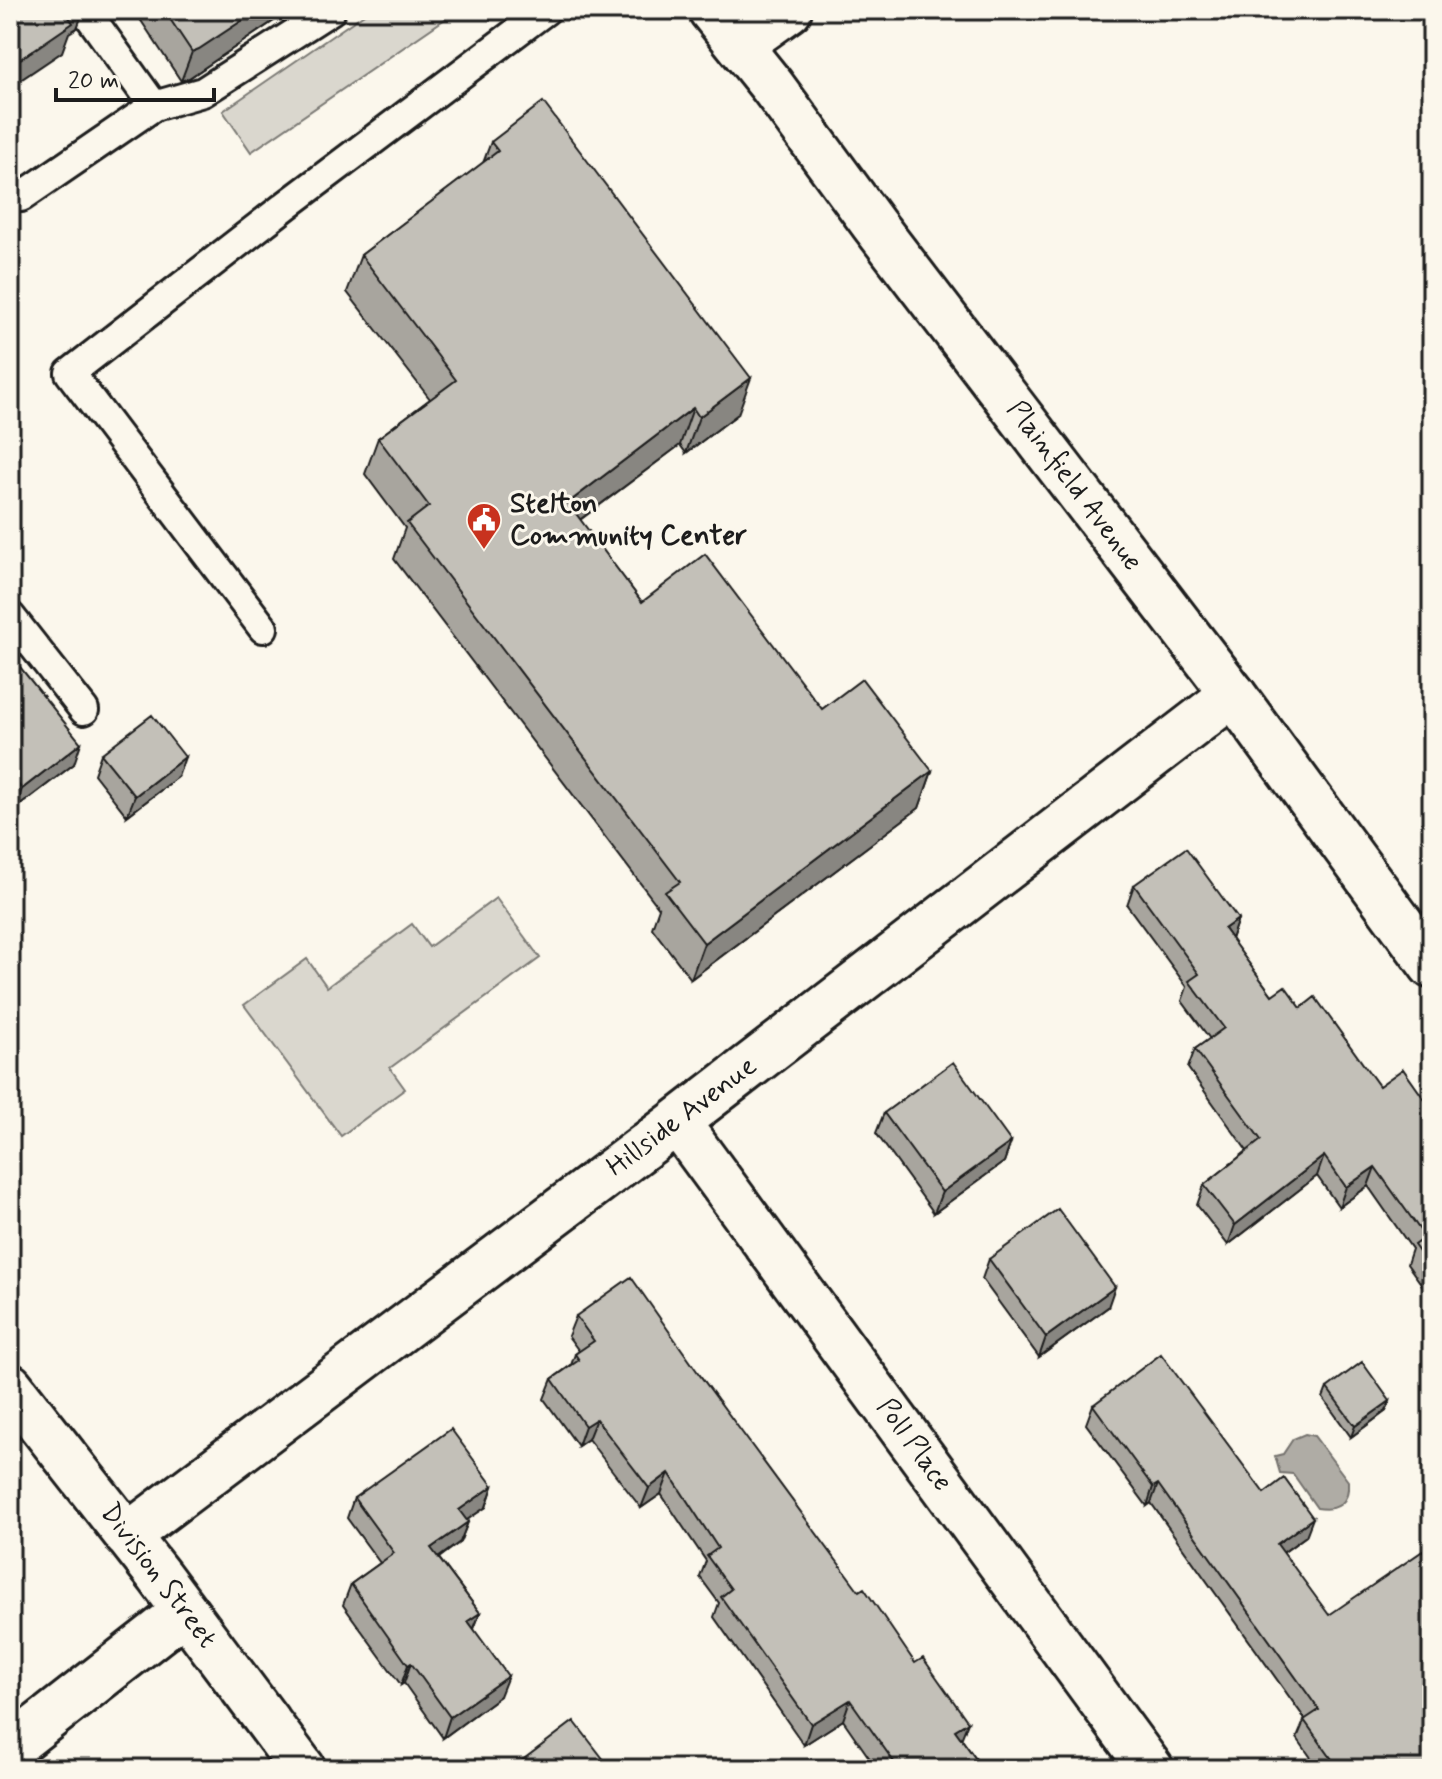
<svg xmlns="http://www.w3.org/2000/svg" width="1442" height="1779" font-family="Mynerve,sans-serif">
  <rect width="100%" height="100%" fill="#fbf7ec"/>
  <filter id="ink" filterUnits="userSpaceOnUse"><feTurbulence type="fractalNoise" baseFrequency=".0125" numOctaves="2"/><feDisplacementMap in="SourceGraphic" scale="16" xChannelSelector="R" yChannelSelector="G"/><feConvolveMatrix kernelMatrix="1 2 1 2 8 2 1 2 1" color-interpolation-filters="sRGB"/></filter>
  <g filter="url(#ink)">
    <!-- green -->
    <path fill="#dad7ce" stroke="#7b7a75" stroke-width="2" d="M370 10H458L251 152 223 111Z
      M496 898 540 958 390 1068 405 1089 341 1136 244 1005 307 959 327 987 412 924 429 947Z"/>
    <!-- water -->
    <path fill="#afaca5" stroke="#74726e" stroke-width="2" d="M1305 1434 1314 1436 1348 1481C1350 1504 1337 1511 1317 1508L1293 1474 1280 1473 1275 1456 1283 1454 1293 1439Z"/>
    <g fill="none" stroke-linecap="round" stroke-linejoin="round">
      <defs>
        <path id="service" d="M85 10 154 106
          M21 197 154 106 203 92 331 10
          M10 616 84 710
          M263 628 70 373 288 204 546 10"/>
        <path id="minor" d="M740 45 789 10
          M677 1122 1151 1769
          M10 1386 159 1576 303 1769
          M127 1536 677 1122 1233 694
          M10 1748 185 1611"/>
        <path id="secondary" d="M711 10 772 86 874 225 1233 694 1432 966"/>
      </defs>
      <!-- service casing -->
      <use href="#service" stroke="#1c1c1c" stroke-width="34"/>
      <!-- minor casing -->
      <use href="#minor" stroke="#1c1c1c" stroke-width="50"/>
      <!-- secondary casing -->
      <use href="#secondary" stroke="#1c1c1c" stroke-width="50"/>
      <!-- service -->
      <use href="#service" stroke="#fbf7ec" stroke-width="28"/>
      <!-- minor -->
      <use href="#minor" stroke="#fbf7ec" stroke-width="44"/>
      <!-- secondary -->
      <use href="#secondary" stroke="#fbf7ec" stroke-width="44"/>
    </g>
    <!-- wall -->
    <path fill="#a8a59e" stroke="#1c1c1c" stroke-width="2" d="M134 10H290L189 78 181 81Z
      M491 142 738 414 686 453 680 445 580 520 642 602 822 709 932 771 919 808 691 979 652 928 659 908 394 559 405 528 365 474 378 438 430 399 347 292 361 255 483 163Z
      M10 675 74 764 15 809 10 803Z
      M101 754 178 777 127 816 94 774Z
      M1134 885 1238 919 1231 939 1272 995 1301 1008 1379 1086 1432 1110V1299L1407 1264 1412 1249 1368 1186 1339 1207 1317 1176 1228 1245 1197 1205 1204 1185 1247 1151 1188 1068 1195 1049 1210 1039 1182 1001 1187 987 1127 905Z
      M884 1113 1011 1142 1004 1162 934 1213 876 1133Z
      M989 1259 1108 1307 1039 1357 982 1279Z
      M576 1316 699 1374 983 1769H877L843 1720 804 1745 714 1617 719 1603 700 1577 706 1561 661 1494 641 1508 588 1439 578 1446 544 1399 552 1379 571 1365 575 1354 579 1351 568 1336Z
      M1327 1388 1390 1401 1386 1411 1351 1437 1323 1398Z
      M1093 1405 1264 1493 1306 1536 1283 1553 1432 1769H1319L1297 1738 1305 1719 1151 1503 1147 1506 1086 1424Z
      M493 1486 486 1507 466 1520 468 1522 460 1542 439 1558 480 1613 474 1629 500 1696 443 1738 404 1683 401 1685 343 1605 351 1584 380 1563 347 1518 354 1498Z"/>
    <!-- shaded-wall -->
    <path fill="#888681" stroke="#1c1c1c" stroke-width="2" d="M71 10H84L77 28 69 33 62 52 10 87V66Z
      M258 10H290L189 78 181 81 192 52Z
      M751 378 738 414 686 453 699 417Z
      M693 408 680 445 554 539 568 503Z
      M81 743 74 764 15 809 22 789Z
      M185 757 178 777 127 816 135 796Z
      M932 771 919 808 691 979 704 943Z
      M1238 919 1231 939 1224 929Z
      M1011 1142 1004 1162 934 1213 942 1192Z
      M1324 1156 1317 1176 1228 1245 1235 1225Z
      M1375 1167 1368 1186 1339 1207 1346 1187Z
      M1115 1287 1108 1307 1039 1357 1046 1337Z
      M1390 1401 1386 1411 1351 1437 1355 1426Z
      M596 1419 588 1439 578 1446 585 1426Z
      M669 1473 661 1494 641 1508 649 1488Z
      M1158 1484 1151 1503 1147 1506 1153 1487Z
      M493 1486 486 1507 452 1530 459 1510Z
      M1313 1518 1306 1536 1270 1562 1277 1544Z
      M468 1522 460 1542 424 1568 431 1548Z
      M480 1613 472 1633 468 1621Z
      M411 1663 404 1683 401 1685 408 1665Z
      M508 1676 500 1696 443 1738 450 1717Z
      M850 1700 843 1720 804 1745 811 1724Z
      M968 1722 960 1742 955 1730Z"/>
    <!-- building -->
    <path fill="#c3c0b8" stroke="#1c1c1c" stroke-width="2" d="M10 10H71L66 13 73 23 10 66Z
      M164 10H258L199 49 192 52Z
      M543 102 751 378 699 417 693 408 568 503 642 602 705 554 822 709 862 679 932 771 704 943 665 892 680 882 407 523 429 506 378 438 456 380 361 255 498 151 491 142Z
      M20 667 81 743 22 789 10 774V675Z
      M152 715 185 757 135 796 101 754Z
      M1186 848 1238 919 1224 929 1272 995 1285 986 1301 1008 1315 997 1379 1086 1403 1069 1432 1110V1127L1428 1130 1432 1135V1270L1414 1245 1425 1237 1375 1167 1346 1187 1324 1156 1235 1225 1204 1185 1261 1140 1195 1049 1224 1028 1189 981 1199 974 1134 885Z
      M953 1062 1011 1142 942 1192 884 1113Z
      M1058 1209 1115 1287 1046 1337 989 1259Z
      M631 1277 699 1374 859 1591 864 1588 915 1663 923 1658 968 1722 955 1730 983 1769H906L904 1765 899 1769 850 1700 811 1724 721 1597 731 1589 707 1556 718 1548 669 1473 649 1488 596 1419 585 1426 552 1379 579 1360 575 1354 594 1341 576 1316Z
      M1161 1354 1264 1493 1284 1478 1313 1518 1277 1544 1329 1615 1430 1546 1432 1549V1769H1339L1304 1720 1319 1710 1158 1484 1153 1487 1093 1405Z
      M1362 1362 1390 1401 1355 1426 1327 1388Z
      M451 1429 493 1486 459 1510 468 1522 431 1548 480 1613 468 1621 508 1676 450 1717 411 1663 408 1665 351 1584 394 1553 354 1498Z
      M574 1721 611 1769H519L516 1765Z"/>
  </g>
  <!-- icons -->
  <defs>
    <symbol id="civic-pin" viewBox="-11 -11 22 30"><path d="M0 17L-7.5 6A9.5 9.5 0 1 1 7.5 6Z" fill="#c8321e" stroke="#fbf7ec"/><path d="M-.6-6.5H3V-4.5H.6V-3L4-1V1h2V6H-6V1h2V-1L-.6-3ZM-1.2 2.5V6h2.4V2.5Z" fill="#fff"/></symbol>
  </defs>
  <g fill-rule="evenodd">
    <use href="#civic-pin" x="464" y="500" width="40" height="54"/>
  </g>
  <g text-anchor="middle" dominant-baseline="central" stroke-width="6" stroke-linejoin="round" paint-order="stroke">
    <!-- street labels -->
    <g font-size="28" fill="#1c1c1c" stroke="#fbf7ec">
      <text transform="translate(1074 486) rotate(53)">Plainfield Avenue</text>
      <text transform="translate(682 1117) rotate(-37)">Hillside Avenue</text>
      <text transform="translate(914 1445) rotate(54)">Poll Place</text>
      <text transform="translate(158 1576) rotate(53)">Division Street</text>
    </g>
    <!-- poi labels -->
    <g font-size="28" font-weight="bold" fill="#1c1c1c" stroke="#fbf7ec" text-anchor="start">
      <text x="510" y="504">Stelton<tspan x="510" dy="32">Community Center</tspan></text>
    </g>
  </g>
  <!-- margin -->
  <rect width="1442" height="1779" fill="none" stroke="#fbf7ec" stroke-width="40"/>
  <rect x="20" y="20" width="1402" height="1739" fill="none" stroke="#1c1c1c" stroke-width="3" filter="url(#ink)"/>
  <!-- scale -->
  <path d="M56 88v12h158v-12" fill="none" stroke="#1c1c1c" stroke-width="4"/>
  <text x="68" y="88" font-size="24" fill="#1c1c1c" stroke="#fbf7ec" stroke-width="6" paint-order="stroke">20 m</text>
</svg>
